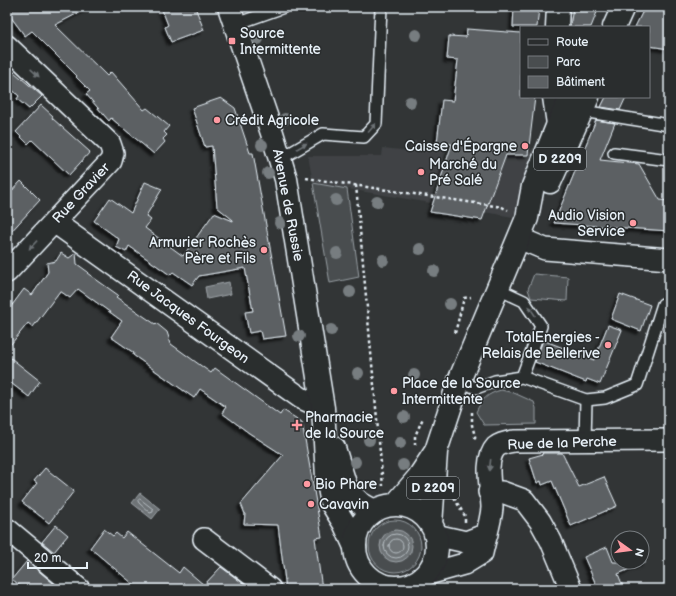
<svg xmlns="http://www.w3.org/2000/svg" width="676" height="596" font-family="'Balsamiq Sans',sans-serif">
  <defs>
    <filter id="shadow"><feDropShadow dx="-3.5" dy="3.5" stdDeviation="1" flood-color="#0009"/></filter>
  </defs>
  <rect width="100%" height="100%" fill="#323536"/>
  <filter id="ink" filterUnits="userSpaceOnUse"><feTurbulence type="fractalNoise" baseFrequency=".025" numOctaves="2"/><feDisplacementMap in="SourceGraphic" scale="8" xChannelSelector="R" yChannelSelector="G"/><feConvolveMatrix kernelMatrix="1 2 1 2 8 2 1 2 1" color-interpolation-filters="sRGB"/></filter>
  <g filter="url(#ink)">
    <!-- built -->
    <path fill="#3f4244" d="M411 141 507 150 526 155 529 153 534 147 535 161 513 217 313 183 308 156H382L383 148 410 151Z"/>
    <!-- green -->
    <path fill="#494d4f" stroke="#989fa4" d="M313 183 347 189 359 277 330 283Z
      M534 274 568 277 567 301 531 298 528 289Z
      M501 390 514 393 534 402 536 408V424L484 425 476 412C482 399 487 394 501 390Z
      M369 546a26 26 0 1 1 52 0a26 26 0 1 1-52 0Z"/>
    <!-- water -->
    <path fill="#6e7376" stroke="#9fa5aa" d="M229 282 231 294 207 299 205 287Z
      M140 493 160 509 152 519 132 503Z
      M380 546a16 16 0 1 1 32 0a16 16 0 1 1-32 0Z"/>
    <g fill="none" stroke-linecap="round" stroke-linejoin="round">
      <!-- shore -->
      <path stroke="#b7bfc4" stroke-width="1" d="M140 499 153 509V512L150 513 139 503 138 501Z
        M384 546a12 12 0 1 1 24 0a12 12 0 1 1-24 0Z
        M389 546a7 7 0 1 1 14 0a7 7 0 1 1-14 0Z"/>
    </g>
    <!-- building -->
    <path fill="#5c6063" stroke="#e8f1f8" filter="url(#shadow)" d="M7 7H90L55 25 107 76 111 72 144 110 147 108 169 126 164 132 167 135 163 139 165 142 154 154 111 118 109 121 86 94 90 91 76 77 77 76 32 31 25 36 7 12Z
      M161 7H195L204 30 171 42 165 27 168 25Z
      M514 7H539L537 27H513Z
      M573 7H599L591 27H570Z
      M645 7H669V49L649 46V27H635Z
      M467 29 521 33V97H535L528 155H506L482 220 430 212 452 144 437 143 442 100 453 101 458 60 447 59 449 36 466 37Z
      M7 66 42 96 29 109 17 99 19 96 7 85Z
      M606 97H626L620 110 601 107Z
      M221 98 235 108 250 153H253L286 336 262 339 260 331 249 333 245 312 253 311 245 268 199 276 192 285 173 272 170 275 129 246 126 252 116 247 119 239 94 221 110 198 131 213 145 182 162 189 146 216 151 220 145 228 183 256 214 213 233 221V220L217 207 212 146 205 147 192 108Z
      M41 105 53 116 52 118 90 152 69 175 32 140 28 144 16 132Z
      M596 120 615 123 600 160 639 164 660 200 669 201V231L554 223Z
      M21 181 40 200 7 236V196Z
      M61 253 69 258 76 253 77 264 88 272 87 273 118 295 116 297 155 324 156 323 167 332 171 344 211 373 215 368 280 415 283 410 302 422 322 537 315 538 322 589H286L278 525 244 524 245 514 241 504 283 455 249 433 222 413 226 407 200 389 194 398 133 355 134 353 111 337 122 321 78 289 70 298 60 291 33 327 28 323 7 349V312L24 289 32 295 48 272 47 263 56 261Z
      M620 294 650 305 641 331 611 319Z
      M608 325 622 330 600 384 587 379 586 382 535 362 543 340 594 360Z
      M7 355 40 381 29 397 7 380Z
      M542 453H562L579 487 604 477 617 506 571 526 552 481 542 485 541 481 537 483 529 458 543 454Z
      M45 468 74 491 49 523 22 502 37 483 34 481Z
      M56 525 68 535 54 552 42 542Z
      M104 529 113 536 116 533 122 538 127 532 179 573 183 567 204 585 221 567 244 584 240 589H139L90 548Z
      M607 547 613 562H646L618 574 624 589H598L584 557Z
      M27 561 60 589H24L12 579Z"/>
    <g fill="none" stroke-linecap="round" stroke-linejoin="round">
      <defs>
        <path id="service" d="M236 24 284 7
          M582 111 669 125
          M614 153 669 160
          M280 159 323 134 364 137 376 124 381 7
          M522 377 586 400 585 441
          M459 381 476 388 495 381 522 377 541 326 524 301 498 289
          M586 400 605 398 637 385 663 304"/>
        <path id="minor" d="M7 46 110 144 113 153 111 161 7 272
          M54 222 301 398 323 408
          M519 238 545 249 669 259
          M489 492H502L524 500 540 521 551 541 571 589
          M7 529 79 589
          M435 535 466 542 487 534
          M204 539 270 589
          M425 575 464 564 482 553C485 539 491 521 492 508 492 491 483 461 496 447 501 443 508 442 514 441L669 440"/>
        <path id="tertiary" d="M229 7 272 133 286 179 323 408 327 477 332 504 344 523 355 547
          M334 448 347 490 360 503 374 511"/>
        <path id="secondary" d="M557 27 558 7
          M554 97 558 124 557 133"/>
        <path id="primary" d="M614 27 623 7
          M550 182 588 97
          M395 505 418 478 436 451 459 381 527 218 533 186 558 124 571 97
          M355 546a41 41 0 1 1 82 0a41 41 0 1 1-82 0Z
          M431 525 436 452"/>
      </defs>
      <!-- service casing -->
      <use href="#service" stroke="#e8f1f8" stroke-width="14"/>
      <!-- minor casing -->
      <use href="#minor" stroke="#e8f1f8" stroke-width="24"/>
      <!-- tertiary casing -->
      <use href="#tertiary" stroke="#e8f1f8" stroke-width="25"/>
      <!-- secondary casing -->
      <use href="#secondary" stroke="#e8f1f8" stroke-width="25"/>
      <!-- primary casing -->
      <use href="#primary" stroke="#e8f1f8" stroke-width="25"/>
      <!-- path -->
      <path stroke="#e8f1f8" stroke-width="2.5" stroke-dasharray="3 3" stroke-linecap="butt" d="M306 178 502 207 508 210
        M356 185 383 486
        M455 333 464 298 471 297
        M472 412V425L476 440
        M415 445V436L423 418
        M454 498 465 516V522"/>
      <!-- service -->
      <use href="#service" stroke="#2a2d2e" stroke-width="11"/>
      <!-- minor -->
      <use href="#minor" stroke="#2a2d2e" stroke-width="21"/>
      <!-- tertiary -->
      <use href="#tertiary" stroke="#2a2d2e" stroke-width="22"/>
      <!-- secondary -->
      <use href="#secondary" stroke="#2a2d2e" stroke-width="22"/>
      <!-- primary -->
      <use href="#primary" stroke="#2a2d2e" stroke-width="22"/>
    </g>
    <!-- trees -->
    <g fill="#777d80">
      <circle cx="416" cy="35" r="6"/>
      <circle cx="258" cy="39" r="6"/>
      <circle cx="410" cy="102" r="6"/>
      <circle cx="285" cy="119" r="6"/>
      <circle cx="262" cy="145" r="6"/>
      <circle cx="268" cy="173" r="6"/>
      <circle cx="336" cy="200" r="6"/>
      <circle cx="377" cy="202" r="6"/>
      <circle cx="280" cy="223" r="6"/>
      <circle cx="420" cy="249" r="6"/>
      <circle cx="337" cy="253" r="6"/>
      <circle cx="383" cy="260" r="6"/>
      <circle cx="434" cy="271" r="6"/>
      <circle cx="350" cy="292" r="6"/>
      <circle cx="450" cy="304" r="6"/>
      <circle cx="331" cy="330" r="6"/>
      <circle cx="299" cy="336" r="6"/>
      <circle cx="358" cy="373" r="6"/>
      <circle cx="414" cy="375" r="6"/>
      <circle cx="404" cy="417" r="6"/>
      <circle cx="369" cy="440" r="6"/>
      <circle cx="400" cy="443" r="6"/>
      <circle cx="355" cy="462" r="6"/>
      <circle cx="403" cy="465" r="6"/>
    </g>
    <!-- one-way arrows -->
    <defs><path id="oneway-solid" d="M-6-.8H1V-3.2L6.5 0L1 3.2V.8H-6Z"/></defs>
    <g fill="#6c7275">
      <use href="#oneway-solid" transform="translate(35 73) rotate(43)"/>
      <use href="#oneway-solid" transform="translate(372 128) rotate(-50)"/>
      <use href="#oneway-solid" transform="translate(302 146) rotate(-30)"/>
      <use href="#oneway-solid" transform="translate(33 245) rotate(133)"/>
      <use href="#oneway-solid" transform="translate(532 311) rotate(-124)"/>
      <use href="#oneway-solid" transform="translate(490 465) rotate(97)"/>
    </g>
  </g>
  <!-- markers -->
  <g fill="#ff9aa2" stroke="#2a2d2e" stroke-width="1.5">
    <rect x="228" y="37" width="8" height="8" rx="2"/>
    <circle cx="217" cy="120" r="4"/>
    <circle cx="525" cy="146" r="4"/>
    <circle cx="421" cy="172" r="4"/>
    <circle cx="633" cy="223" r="4"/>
    <circle cx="264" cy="250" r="4"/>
    <circle cx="608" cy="345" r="4"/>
    <circle cx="394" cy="391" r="4"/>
    <path d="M295 419h4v4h4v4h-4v4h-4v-4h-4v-4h4z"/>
    <circle cx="307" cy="484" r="4"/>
    <circle cx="311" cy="504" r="4"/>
  </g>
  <g text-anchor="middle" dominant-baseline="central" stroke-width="3" stroke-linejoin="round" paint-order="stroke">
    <!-- shield labels -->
    <g fill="#2a2d2e" stroke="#afb6bb" stroke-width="1">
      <rect x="534" y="148" width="52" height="22" rx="3"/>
      <rect x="407" y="477" width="52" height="22" rx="3"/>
    </g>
    <g font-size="13" font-weight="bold" fill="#e8f1f8">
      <text x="560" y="159">D 2209</text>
      <text x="433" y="488">D 2209</text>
    </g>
    <!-- poi labels -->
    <g font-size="14" fill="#e8f1f8" stroke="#2a2d2e" text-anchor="start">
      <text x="240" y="33">Source<tspan x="240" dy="16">Intermittente</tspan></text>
      <text x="225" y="120">Crédit Agricole</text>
      <text x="517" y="146" text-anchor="end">Caisse d'Épargne</text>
      <text x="429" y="164">Marché du<tspan x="429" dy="16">Pré Salé</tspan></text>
      <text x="625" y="215" text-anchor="end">Audio Vision<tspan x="625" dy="16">Service</tspan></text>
      <text x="256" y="242" text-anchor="end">Armurier Rochès<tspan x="256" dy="16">Père et Fils</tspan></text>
      <text x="600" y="337" text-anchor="end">TotalEnergies -<tspan x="600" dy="16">Relais de Bellerive</tspan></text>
      <text x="402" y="383">Place de la Source<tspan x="402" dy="16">Intermittente</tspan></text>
      <text x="305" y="417">Pharmacie<tspan x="305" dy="16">de la Source</tspan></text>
      <text x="315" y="484">Bio Phare</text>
      <text x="319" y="504">Cavavin</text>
    </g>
    <!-- street labels -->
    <g font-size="14" fill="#e8f1f8" stroke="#2a2d2e">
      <text transform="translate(81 193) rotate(-47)">Rue Gravier</text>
      <text transform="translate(288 205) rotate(79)">Avenue de Russie</text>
      <text transform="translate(188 317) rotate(36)">Rue Jacques Fourgeon</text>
      <text transform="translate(562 443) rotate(-2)">Rue de la Perche</text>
    </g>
  </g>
  <!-- margin -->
  <rect width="676" height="596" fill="none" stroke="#2a2d2e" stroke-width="24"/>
  <rect x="12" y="12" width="652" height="572" fill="none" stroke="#e8f1f8" stroke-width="1.5" filter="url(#ink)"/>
  <!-- legend -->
  <rect x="520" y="26" width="130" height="72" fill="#2a2d2e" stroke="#767b7f"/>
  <rect x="528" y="39" width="20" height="6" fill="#2a2d2e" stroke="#767b7f"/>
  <text x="556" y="46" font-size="12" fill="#e8f1f8">Route</text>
  <rect x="528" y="56" width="20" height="12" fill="#494d4f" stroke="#767b7f"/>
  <text x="556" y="66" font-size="12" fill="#e8f1f8">Parc</text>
  <rect x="528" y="76" width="20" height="12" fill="#5c6063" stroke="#767b7f"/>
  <text x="556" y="86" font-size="12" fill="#e8f1f8">Bâtiment</text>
  <!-- north arrow -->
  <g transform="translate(630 550) rotate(104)"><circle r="19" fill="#2a2d2e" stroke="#767b7f"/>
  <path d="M0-3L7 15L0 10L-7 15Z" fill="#ff9aa2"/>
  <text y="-6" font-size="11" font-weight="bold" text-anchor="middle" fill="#e8f1f8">N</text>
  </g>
  <!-- scale -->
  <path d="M28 562v6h59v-6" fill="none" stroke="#e8f1f8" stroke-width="2"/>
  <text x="34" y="562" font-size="12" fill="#e8f1f8" stroke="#2a2d2e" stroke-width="3" paint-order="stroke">20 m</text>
</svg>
